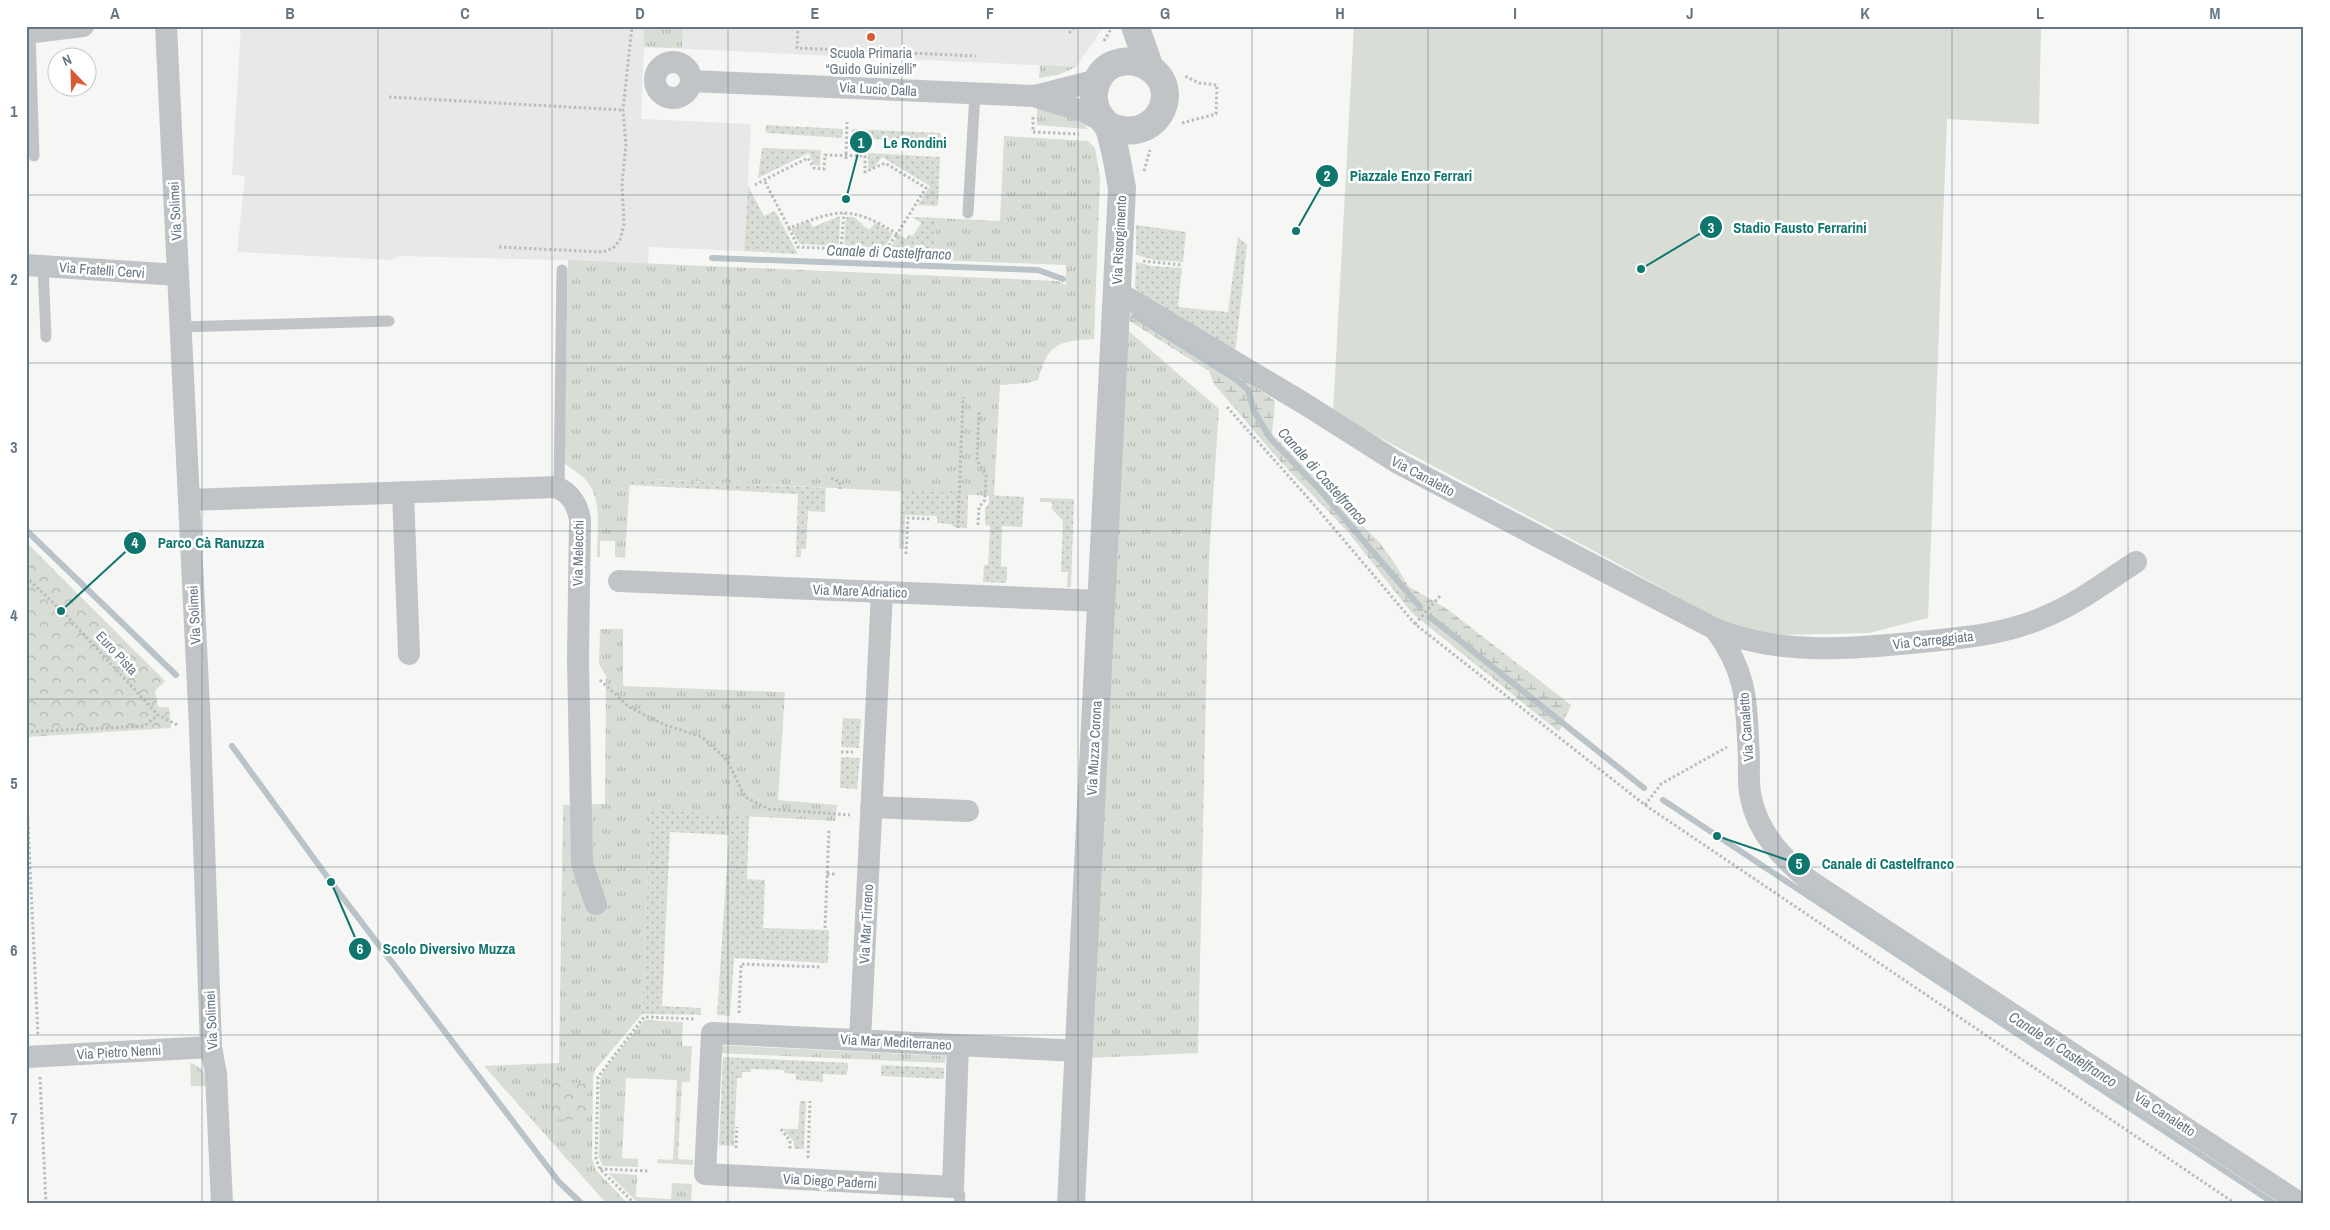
<svg xmlns="http://www.w3.org/2000/svg" width="2330" height="1230" font-family="'Archivo Narrow',sans-serif">
  <defs>
    <pattern id="grass-tufts" width="24" height="20" patternUnits="userSpaceOnUse" patternTransform="scale(1.25)"><rect width="24" height="20" fill="#d8ddd5"/><path d="M3 7l-1-3M5 7V3M7 7l1-3M15 17l-1-3M17 17v-4M19 17l1-3" fill="none" stroke="#b3b8b2"/></pattern>
    <pattern id="forest-crowns" width="20" height="18" patternUnits="userSpaceOnUse" patternTransform="scale(1.25)"><rect width="20" height="18" fill="#d8ddd5"/><path d="M2 6a3 3 0 1 1 6 0M12 15a3 3 0 1 1 6 0" fill="none" stroke="#b3b8b2"/></pattern>
    <pattern id="wetland-marsh" width="20" height="14" patternUnits="userSpaceOnUse" patternTransform="scale(1.25)"><rect width="20" height="14" fill="#d8ddd5"/><path d="M1 5h8M5 5V1M11 12h8M15 12V8" fill="none" stroke="#b3b8b2"/></pattern>
    <pattern id="garden-dots" width="8" height="8" patternUnits="userSpaceOnUse" patternTransform="scale(1.25)"><rect width="8" height="8" fill="#d8ddd5"/><path d="M2 2h.1M6 6h.1" fill="none" stroke="#b3b8b2" stroke-width="1.8" stroke-linecap="round"/></pattern>
  </defs>
  <rect width="100%" height="100%" fill="#f6f7f4"/>
  <!-- built -->
  <path fill="#e7e8e7" d="M241 26H1104L1076 67 644 47 641 119 751 124 744 251 649 247 648 264 556 260 399 256 391 260 237 252 245 176 232 175Z"/>
  <!-- grass -->
  <path fill="url(#grass-tufts)" d="M644 26H683L682 48 644 47Z
    M1040 65 1076 67 1058 75 1039 78Z
    M1037 107 1085 124 1087 129 1037 125Z
    M1004 136 1088 141 1095 148 1100 178 1094 339C1057 341 1048 344 1038 380L1027 383 1000 385 994 496 630 478 625 558 615 557V541H600V557H597C597 531 604 497 583 477 577 472 570 468 564 463L568 260 1058 281 1066 285V265L934 260 937 218 1000 221Z
    M1124 327 1219 409 1209 558 1198 1053 1089 1058Z
    M600 629H623V686L785 692 778 800 837 805 835 821 651 811 642 1014 595 1070 593 1077 592 1159 596 1170 628 1204H607L484 1066 559 1063 563 805 605 804 606 676 599 664Z
    M644 1020 683 1022 682 1046H692L690 1082H682L678 1159 693 1160V1165L657 1163 658 1159 673 1160 677 1080 626 1078 622 1158 638 1159V1167L603 1166 599 1158 600 1080 603 1072Z
    M717 1045 946 1056 945 1063 717 1053Z
    M190 1063C202 1066 206 1073 207 1086H191Z
    M608 1173 637 1175 636 1197 671 1199 672 1183 692 1184 691 1204H639Z"/>
  <!-- forest -->
  <path fill="url(#forest-crowns)" d="M26 542 165 681 155 691 158 707H169L171 728 26 737Z
    M551 1082 588 1084 587 1120 549 1119Z"/>
  <!-- wetland -->
  <path fill="url(#wetland-marsh)" d="M1128 311 1241 376 1275 401 1272 434 1379 542 1396 565 1408 586 1447 609 1571 705 1559 732 1412 613 1348 532 1280 461 1214 384 1209 371 1128 320Z"/>
  <!-- garden -->
  <path fill="url(#garden-dots)" d="M766 125 843 129 842 138 768 133 765 131Z
    M852 129 941 133V143L852 138Z
    M762 148 821 150 820 166 814 165 809 153 758 178Z
    M868 153 940 157 938 206 918 205 930 186 882 157 873 169 868 167Z
    M748 186 764 216 775 211 798 254 744 251Z
    M840 216 839 243 836 246 800 244 791 229 809 221 813 227Z
    M846 217H854L869 230 876 222 893 234 884 248 846 246 844 243Z
    M912 217 937 218 934 260 884 258 899 234 906 239 909 234 913 236 921 223Z
    M1136 225 1186 232 1183 262 1155 260 1136 255Z
    M1238 237 1247 245 1235 355 1139 294 1135 286 1136 262 1152 266 1182 268 1178 307 1228 312Z
    M629 478 826 488 825 512 808 511 806 549H801V557H796L798 494 629 485Z
    M901 490 968 494 967 528 953 527 952 524 937 523V516L905 515 904 549H899Z
    M989 495 1024 497 1022 527 1002 526 1001 566 1007 567V580L1005 583 983 582 984 565H988L990 526 985 525V508L989 504Z
    M1040 498 1074 499 1071 587H1067L1068 572H1061L1063 521 1052 509V502H1040Z
    M843 718 861 719 859 748 841 747Z
    M841 757 860 758 857 789 840 788Z
    M651 810 749 816 747 879 765 880 763 928 829 930 828 963 734 958 730 1016 717 1015 729 835 670 832 662 1006 701 1008V1015L642 1014Z
    M723 1057 848 1063 847 1075 823 1074V1082L796 1080V1074L784 1073V1070L751 1069V1072H742V1078H737L734 1146 719 1145Z
    M881 1065 944 1068V1079L881 1076Z
    M800 1101H806L804 1149H794V1142L783 1129H798Z"/>
  <!-- pitch -->
  <path fill="#d8ddd5" d="M1354 26H2041L2039 124 1947 119 1928 618 1869 633 1774 635 1741 632 1611 560 1333 413Z"/>
  <g fill="none" stroke-linecap="round" stroke-linejoin="round">
    <!-- stream -->
    <path stroke="#b9c3c8" stroke-width="6" d="M712 258 1038 270 1063 279
      M1135 316 1237 380 1248 390 1254 411 1270 438 1320 490 1420 607
      M26 530 176 675
      M1430 617 1644 788
      M232 746 331 882 559 1182 582 1204
      M1663 800 2275 1204"/>
    <!-- path -->
    <path stroke="#babdbf" stroke-width="3" stroke-dasharray="2.5 2.5" stroke-linecap="butt" d="M798 26 797 48 976 56
      M1069 33 1075 26
      M1104 41 1111 29
      M389 97 623 110
      M1033 117V132L1079 134
      M1182 123 1216 114 1217 85 1199 83 1185 76
      M846 159 847 122
      M1144 171 1150 150
      M755 185 764 180 808 158 814 168 824 169 825 155 865 156V172L885 163 926 188 897 234C849 204 838 210 789 228L764 180
      M789 228 798 247 885 251 897 234
      M499 247 603 252 613 248 620 240 624 224 622 183 626 145 623 110 632 26
      M841 249 844 213
      M1143 261 1183 265
      M1227 407 1309 499 1415 624 1645 805 2236 1204
      M831 478 840 482V489
      M978 525 979 507 985 500 986 475 977 460 979 412
      M958 528 963 397
      M906 554 908 518 932 519
      M26 577 65 614 158 715 179 726
      M1415 624 1440 596
      M600 680 629 707 665 725 702 737 727 760 745 797 769 809 850 815
      M26 732 144 726 158 715
      M841 752H853
      M26 782 38 1036
      M1645 805 1661 784 1727 747
      M827 874H835
      M825 928 829 829
      M739 1013 741 964 821 967
      M40 1077 46 1204
      M781 1129 790 1141V1150
      M736 1148 737 1127
      M808 1158 810 1101
      M600 1169 650 1171
      M635 1204 600 1169 596 1159 598 1077 644 1017 696 1019"/>
    <!-- service -->
    <path stroke="#c0c4c7" stroke-width="11" d="M30 32 34 156
      M968 213 975 93
      M43 266 46 337
      M181 327 389 321
      M559 488 562 270
      M953 1187 960 1195 959 1204"/>
    <!-- minor -->
    <path stroke="#c0c4c7" stroke-width="22" d="M166 26 200 728 211 1047 216 1074 222 1204
      M26 33 83 26
      M655 80a18 18 0 1 1 36 0a18 18 0 1 1-36 0Z
      M692 81 1034 96 1085 112 1104 122
      M1035 96 1098 80
      M26 265 178 275
      M1116 291 1305 404 1398 463 1715 629C1780 656 1852 649 1920 642 1964 638 2008 634 2049 615 2080 602 2108 580 2136 562
      M403 492 409 654
      M189 500 556 487C571 493 577 504 580 519L578 660 582 864 596 904
      M619 581 1101 601
      M1715 629C1749 675 1746 705 1749 759 1749 772 1748 786 1751 798 1758 833 1783 859 1810 881L2301 1204
      M871 807 968 811
      M860 1040 882 592
      M958 1045 953 1187 705 1174 712 1033 1080 1051
      M26 1057 211 1047"/>
    <!-- tertiary -->
    <path stroke="#c0c4c7" stroke-width="28" d="M1135 26 1150 68
      M1071 1204 1122 188C1119 173 1117 157 1113 143 1112 137 1110 130 1107 125 1103 119 1098 115 1096 109 1090 92 1097 71 1114 64 1127 59 1140 61 1151 69 1184 93 1154 148 1107 125"/>
  </g>
  <!-- grid -->
  <path fill="none" stroke="#677683" stroke-width="1" stroke-opacity="0.55" d="M202 26V1204M378 26V1204M552 26V1204M728 26V1204M902 26V1204M1078 26V1204M1252 26V1204M1428 26V1204M1602 26V1204M1778 26V1204M1952 26V1204M2128 26V1204M26 195H2304M26 363H2304M26 531H2304M26 699H2304M26 867H2304M26 1035H2304"/>
  <!-- markers -->
  <circle fill="#d95b31" stroke="#fff" stroke-width="2" cx="871" cy="37" r="5"/>
  <g text-anchor="middle" dominant-baseline="central" stroke-width="5" stroke-linejoin="round" paint-order="stroke">
    <!-- poi labels -->
    <g font-size="14" fill="#677683" stroke="#fff">
      <text x="871" y="53">Scuola Primaria<tspan x="871" dy="16">“Guido Guinizelli”</tspan></text>
    </g>
    <!-- street labels -->
    <g font-size="14" fill="#677683" stroke="#fff">
      <text transform="translate(878 89) rotate(3)">Via Lucio Dalla</text>
      <text transform="translate(175 211) rotate(-93)">Via Solimei</text>
      <text transform="translate(1119 240) rotate(-87)">Via Risorgimento</text>
      <text transform="translate(102 270) rotate(4)">Via Fratelli Cervi</text>
      <text transform="translate(1423 476) rotate(28)">Via Canaletto</text>
      <text transform="translate(578 553) rotate(-89)">Via Melecchi</text>
      <text transform="translate(860 591) rotate(2)">Via Mare Adriatico</text>
      <text transform="translate(194 615) rotate(-93)">Via Solimei</text>
      <text transform="translate(1933 640) rotate(-6)">Via Carreggiata</text>
      <text transform="translate(117 653) rotate(47)">Euro Pista</text>
      <text transform="translate(1746 727) rotate(-94)">Via Canaletto</text>
      <text transform="translate(1094 748) rotate(-87)">Via Muzza Corona</text>
      <text transform="translate(866 924) rotate(-87)">Via Mar Tirreno</text>
      <text transform="translate(211 1020) rotate(-93)">Via Solimei</text>
      <text transform="translate(896 1042) rotate(3)">Via Mar Mediterraneo</text>
      <text transform="translate(119 1052) rotate(-3)">Via Pietro Nenni</text>
      <text transform="translate(2165 1114) rotate(33)">Via Canaletto</text>
      <text transform="translate(830 1181) rotate(3)">Via Diego Paderni</text>
    </g>
    <!-- water labels -->
    <g font-size="15" font-style="italic" fill="#63777f" stroke="#fff">
      <text transform="translate(889 252) rotate(2)">Canale di Castelfranco</text>
      <text transform="translate(1323 476) rotate(48)">Canale di Castelfranco</text>
      <text transform="translate(2063 1049) rotate(33)">Canale di Castelfranco</text>
    </g>
  </g>
  <!-- callouts -->
  <path fill="none" stroke="#0f766e" stroke-width="2" d="M846 199L861 142M1296 231L1327 176M1641 269L1711 227M61 611L135 543M1717 836L1799 864M331 882L360 949"/>
  <g fill="#0f766e" stroke="#fff" stroke-width="2">
    <circle cx="846" cy="199" r="5"/>
    <circle cx="1296" cy="231" r="5"/>
    <circle cx="1641" cy="269" r="5"/>
    <circle cx="61" cy="611" r="5"/>
    <circle cx="1717" cy="836" r="5"/>
    <circle cx="331" cy="882" r="5"/>
    <circle cx="861" cy="142" r="12"/>
    <circle cx="1327" cy="176" r="12"/>
    <circle cx="1711" cy="227" r="12"/>
    <circle cx="135" cy="543" r="12"/>
    <circle cx="1799" cy="864" r="12"/>
    <circle cx="360" cy="949" r="12"/>
  </g>
  <g font-size="15" text-anchor="middle" font-weight="bold" fill="#fff">
    <text x="861" y="148">1</text>
    <text x="1327" y="181">2</text>
    <text x="1711" y="233">3</text>
    <text x="135" y="548">4</text>
    <text x="1799" y="869">5</text>
    <text x="360" y="954">6</text>
  </g>
  <g font-size="15" text-anchor="middle" font-weight="bold" fill="#0f766e" stroke="#fff" stroke-width="5" stroke-linejoin="round" paint-order="stroke">
    <text x="915" y="148">Le Rondini</text>
    <text x="1411" y="181">Piazzale Enzo Ferrari</text>
    <text x="1800" y="233">Stadio Fausto Ferrarini</text>
    <text x="211" y="548">Parco Cà Ranuzza</text>
    <text x="1888" y="869">Canale di Castelfranco</text>
    <text x="449" y="954">Scolo Diversivo Muzza</text>
  </g>
  <!-- border -->
  <rect width="2330" height="1230" fill="none" stroke="#ffffff" stroke-width="55"/>
  <!-- north arrow -->
  <g transform="translate(72 72) rotate(337)"><circle r="24" fill="#ffffff" stroke="#c2c8cd"/>
  <path d="M0-4L9 19L0 12L-9 19Z" fill="#d95b31"/>
  <text y="-8" font-size="14" font-weight="bold" text-anchor="middle" fill="#677683">N</text>
  </g>
  <rect x="28" y="28" width="2274" height="1174" fill="none" stroke="#677683" stroke-width="2"/>
  <g font-size="16" text-anchor="middle" font-weight="bold" fill="#677683">
    <text x="115" y="19">A</text>
    <text x="290" y="19">B</text>
    <text x="465" y="19">C</text>
    <text x="640" y="19">D</text>
    <text x="815" y="19">E</text>
    <text x="990" y="19">F</text>
    <text x="1165" y="19">G</text>
    <text x="1340" y="19">H</text>
    <text x="1515" y="19">I</text>
    <text x="1690" y="19">J</text>
    <text x="1865" y="19">K</text>
    <text x="2040" y="19">L</text>
    <text x="2215" y="19">M</text>
    <text x="14" y="117">1</text>
    <text x="14" y="285">2</text>
    <text x="14" y="453">3</text>
    <text x="14" y="621">4</text>
    <text x="14" y="789">5</text>
    <text x="14" y="956">6</text>
    <text x="14" y="1124">7</text>
  </g>
</svg>
